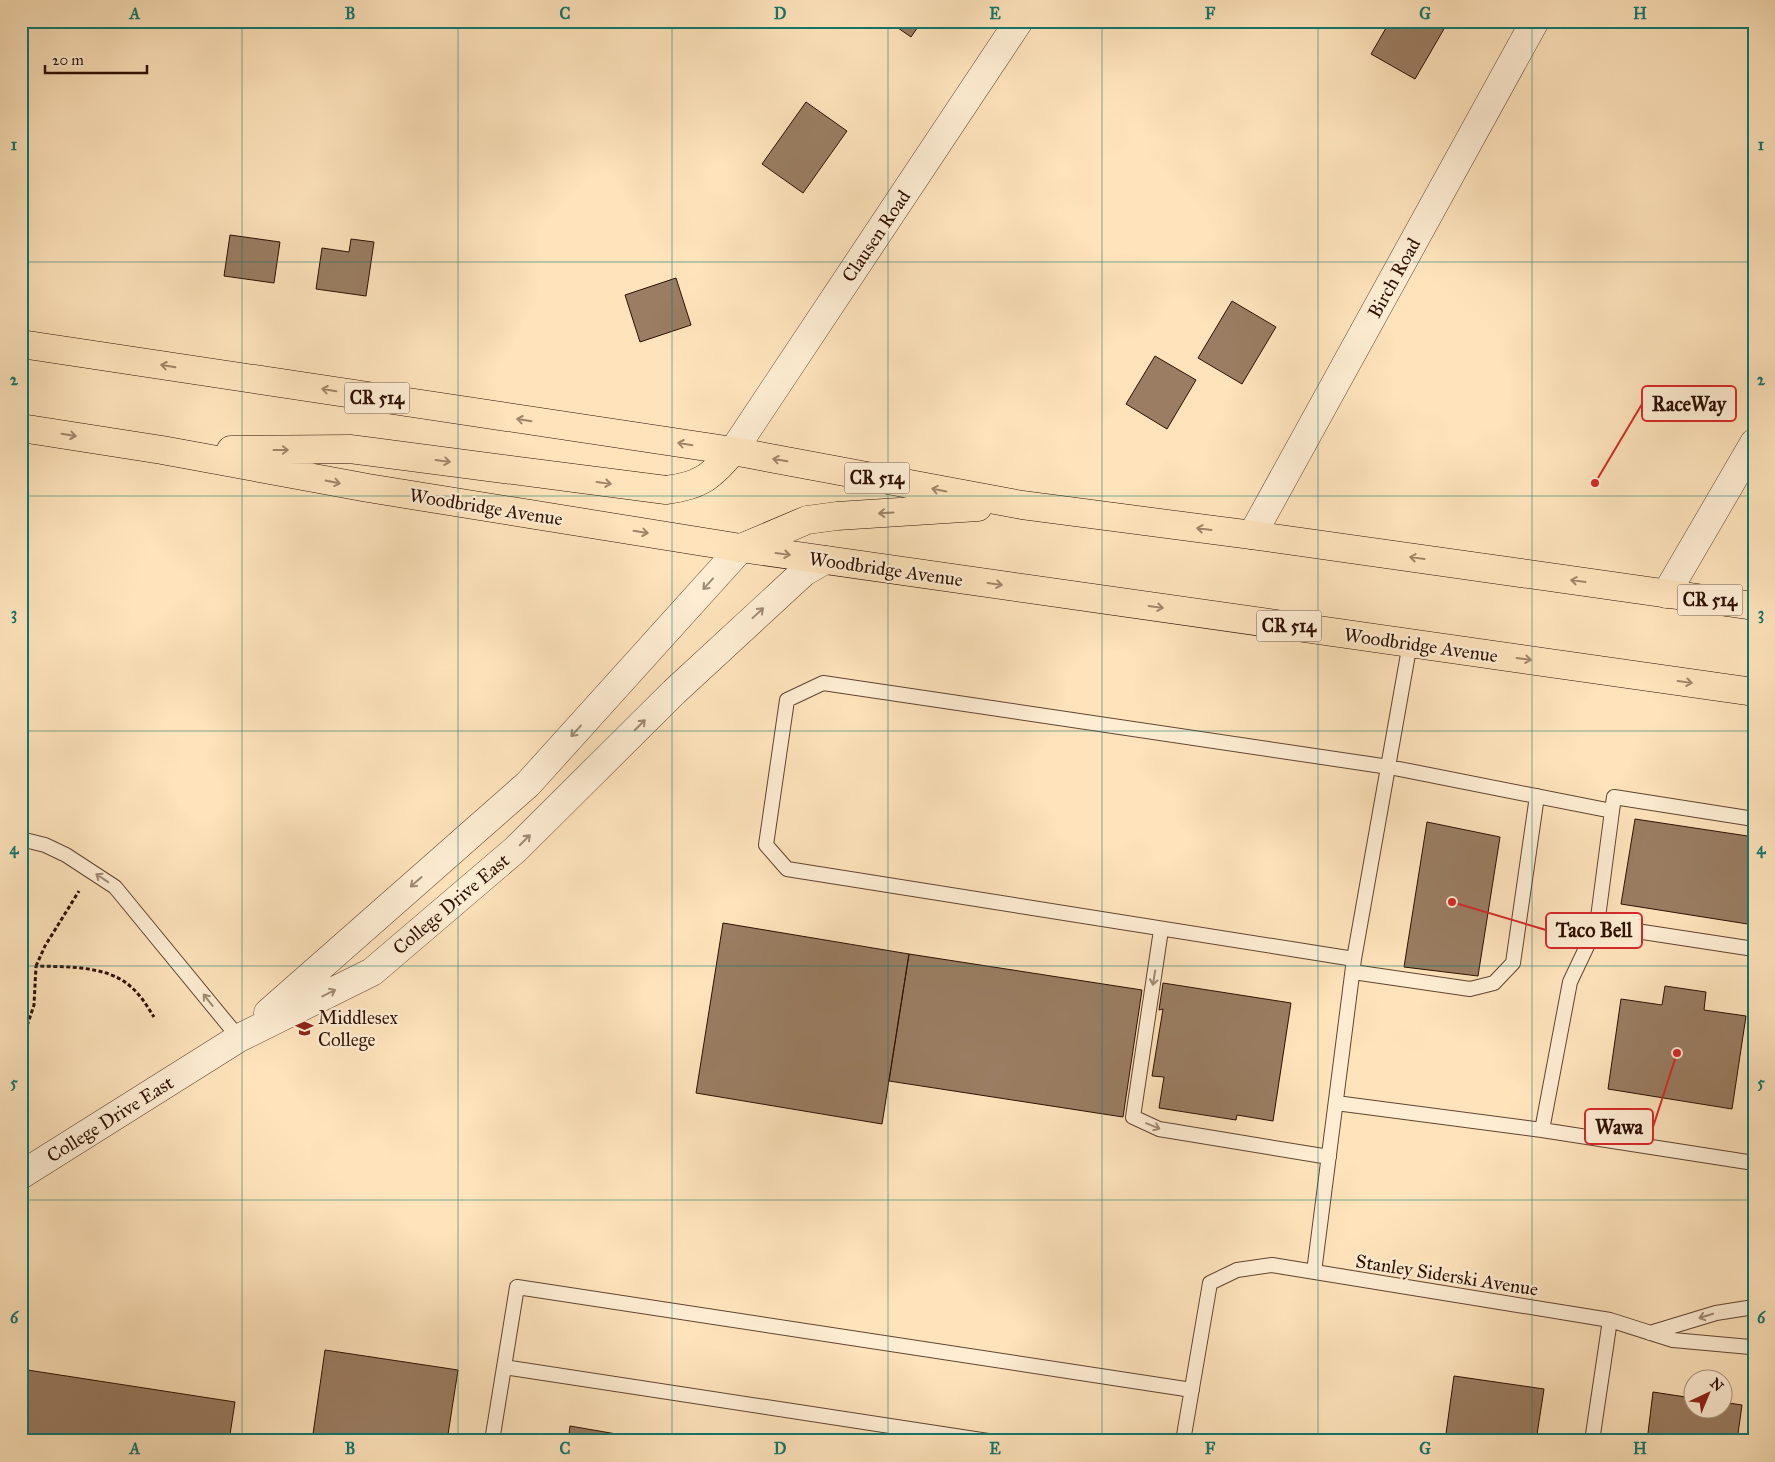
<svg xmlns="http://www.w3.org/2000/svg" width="1775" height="1462" font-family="'IM FELL Great Primer',serif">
  <rect width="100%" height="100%" fill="#fee3bb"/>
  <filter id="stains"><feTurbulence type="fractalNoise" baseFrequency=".004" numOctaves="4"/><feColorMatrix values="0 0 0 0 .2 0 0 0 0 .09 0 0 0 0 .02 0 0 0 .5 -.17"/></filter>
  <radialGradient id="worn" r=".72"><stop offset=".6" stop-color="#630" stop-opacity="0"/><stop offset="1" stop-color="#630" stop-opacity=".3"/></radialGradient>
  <!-- building -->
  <path fill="#9a7d62" stroke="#2d0f01" d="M888 21H922L911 37Z
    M1390 21 1448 22 1415 79 1371 54Z
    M806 102 847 131 803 193 762 164Z
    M230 235 280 242 274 283 224 276Z
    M351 239 374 242 366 296 316 289 322 248 349 252Z
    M676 278 691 325 640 342 625 295Z
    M1232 301 1276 327 1242 384 1198 358Z
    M1155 356 1196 380 1167 429 1126 404Z
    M1635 819 1754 837V925L1621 904Z
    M1427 822 1500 837 1478 976 1404 967Z
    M723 923 909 954 882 1124 696 1093Z
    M909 954 1142 990 1123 1117 889 1081Z
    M1163 983 1291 1003 1273 1121 1237 1115 1236 1120 1159 1108 1164 1077 1152 1076 1163 1009 1159 1010Z
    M1665 986 1706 992 1704 1010 1746 1016 1732 1109 1608 1089 1621 999 1662 1005Z
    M325 1350 458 1370 447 1441H312Z
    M21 1369 235 1402 229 1441H21Z
    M1454 1376 1544 1389 1536 1441H1445Z
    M1653 1392 1692 1398V1410H1722V1402L1742 1405 1737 1441H1647Z
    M570 1426 657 1441H568Z"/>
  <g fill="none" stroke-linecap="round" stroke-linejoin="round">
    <defs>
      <path id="lane" d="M1612 811 1614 797 1754 819
        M21 839 45 845 66 855 115 887 239 1038
        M1597 925 1754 949
        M1161 930 1133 1117 1159 1129 1329 1157
        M1354 959 787 869 766 845 787 700 823 683 1389 767 1612 811 1597 925 1570 982 1542 1130 1754 1163
        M1353 972 1470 989 1494 983 1513 963 1537 796
        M1336 1103 1542 1130
        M1314 1272 1354 959 1410 643
        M1650 1333 1716 1313 1754 1307
        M504 1367 988 1441
        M492 1441 517 1287 1192 1390
        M1183 1441 1210 1283 1237 1270 1272 1265 1610 1320 1673 1340 1750 1347 1754 1345
        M1592 1441 1610 1320"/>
      <path id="street" d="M733 451 1019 21
        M1252 535 1535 21
        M1666 594 1754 443
        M268 1013 528 784 741 548
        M21 1175 239 1038 372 972 515 850 674 692 804 572 825 560"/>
      <path id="primary" d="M21 344 733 451 1022 505 1252 535 1754 606
        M21 428 162 450 368 488 741 548 1754 692
        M231 450 350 449 666 490C700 486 711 477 733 451
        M741 548 807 520 837 516 978 507"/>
    </defs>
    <!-- lane casing -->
    <use href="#lane" stroke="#614430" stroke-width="16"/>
    <!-- street casing -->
    <use href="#street" stroke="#614430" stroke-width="29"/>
    <!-- primary casing -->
    <use href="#primary" stroke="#2d0f01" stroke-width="29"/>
    <!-- path -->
    <path stroke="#2d0f01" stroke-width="3" stroke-dasharray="4 2.5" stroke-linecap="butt" d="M36 966 45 946 79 891
      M21 1044 34 1005 36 966C65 967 106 965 130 986 140 994 147 1006 154 1017"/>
    <!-- lane -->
    <use href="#lane" stroke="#feedd3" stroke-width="14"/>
    <!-- street -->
    <use href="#street" stroke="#feedd3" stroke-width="28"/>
    <!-- primary -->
    <use href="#primary" stroke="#fee3bb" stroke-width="28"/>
  </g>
  <!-- one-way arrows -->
  <defs><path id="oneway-shaft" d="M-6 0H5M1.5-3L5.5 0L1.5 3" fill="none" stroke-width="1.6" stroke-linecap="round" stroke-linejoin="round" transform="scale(1.25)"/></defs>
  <g stroke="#a08467">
    <use href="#oneway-shaft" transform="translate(168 366) rotate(-171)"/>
    <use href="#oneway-shaft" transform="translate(329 390) rotate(-171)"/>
    <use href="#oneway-shaft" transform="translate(524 420) rotate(-171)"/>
    <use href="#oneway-shaft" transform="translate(69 435) rotate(9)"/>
    <use href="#oneway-shaft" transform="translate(685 444) rotate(-171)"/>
    <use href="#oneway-shaft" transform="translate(281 450)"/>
    <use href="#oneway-shaft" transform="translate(780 460) rotate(-170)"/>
    <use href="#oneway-shaft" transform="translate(443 461) rotate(8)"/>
    <use href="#oneway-shaft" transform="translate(333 482) rotate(11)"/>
    <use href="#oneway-shaft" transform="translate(604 483) rotate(8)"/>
    <use href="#oneway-shaft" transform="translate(939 490) rotate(-169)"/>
    <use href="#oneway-shaft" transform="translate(886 513) rotate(177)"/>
    <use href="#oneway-shaft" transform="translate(1204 529) rotate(-173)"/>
    <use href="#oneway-shaft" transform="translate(641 532) rotate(9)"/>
    <use href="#oneway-shaft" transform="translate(783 554) rotate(8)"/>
    <use href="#oneway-shaft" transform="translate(1417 558) rotate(-172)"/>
    <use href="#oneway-shaft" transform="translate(1578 581) rotate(-172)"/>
    <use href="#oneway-shaft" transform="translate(995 584) rotate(8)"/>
    <use href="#oneway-shaft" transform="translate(1156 607) rotate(8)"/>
    <use href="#oneway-shaft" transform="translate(1524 659) rotate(8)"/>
    <use href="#oneway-shaft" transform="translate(1685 682) rotate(8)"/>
  </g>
  <g stroke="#a08974">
    <use href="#oneway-shaft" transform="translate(708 584) rotate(132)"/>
    <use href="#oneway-shaft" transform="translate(758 613) rotate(-43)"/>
    <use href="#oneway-shaft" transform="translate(640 725) rotate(-45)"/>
    <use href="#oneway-shaft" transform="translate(576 731) rotate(132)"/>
    <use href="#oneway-shaft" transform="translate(525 840) rotate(-45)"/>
    <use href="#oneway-shaft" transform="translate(102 878) rotate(-146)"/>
    <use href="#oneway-shaft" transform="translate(416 882) rotate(139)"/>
    <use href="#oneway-shaft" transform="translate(1154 978) rotate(99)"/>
    <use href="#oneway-shaft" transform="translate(329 993) rotate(-27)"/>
    <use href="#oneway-shaft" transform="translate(208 1000) rotate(-128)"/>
    <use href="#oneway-shaft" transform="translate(1153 1126) rotate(23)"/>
    <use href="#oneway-shaft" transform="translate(1706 1316) rotate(163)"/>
  </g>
  <!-- grid -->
  <path fill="none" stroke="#0f766e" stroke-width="1" stroke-opacity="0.55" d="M242 21V1441M458 21V1441M672 21V1441M888 21V1441M1102 21V1441M1318 21V1441M1532 21V1441M21 262H1754M21 496H1754M21 731H1754M21 966H1754M21 1200H1754"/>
  <!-- icons -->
  <defs>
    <symbol id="university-bare" viewBox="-9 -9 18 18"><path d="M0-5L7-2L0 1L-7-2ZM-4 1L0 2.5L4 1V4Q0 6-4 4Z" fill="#8f2418" stroke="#feedd3" stroke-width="2.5" paint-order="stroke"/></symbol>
  </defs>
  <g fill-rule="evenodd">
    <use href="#university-bare" x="292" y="1016" width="25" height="25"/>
  </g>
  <g text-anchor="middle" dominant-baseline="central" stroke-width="4.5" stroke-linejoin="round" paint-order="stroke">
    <!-- shield labels -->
    <g fill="#feedd3" stroke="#6c5240" stroke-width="1">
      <rect x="344.5" y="382.5" width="65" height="31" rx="4"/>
      <rect x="844.5" y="462.5" width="65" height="31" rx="4"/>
      <rect x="1677.5" y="584.5" width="65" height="31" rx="4"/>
      <rect x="1256.5" y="610.5" width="65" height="31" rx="4"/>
    </g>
    <g font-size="18" font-weight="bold" fill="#2d0f01">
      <text x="377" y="398">CR 514</text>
      <text x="877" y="478">CR 514</text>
      <text x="1710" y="600">CR 514</text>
      <text x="1289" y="626">CR 514</text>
    </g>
    <!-- street labels -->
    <g font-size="19" fill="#2d0f01" stroke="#feedd3">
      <text transform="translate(876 236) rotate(-56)">Clausen Road</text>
      <text transform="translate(1394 278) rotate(-61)">Birch Road</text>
      <text transform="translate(486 507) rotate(9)">Woodbridge Avenue</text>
      <text transform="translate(886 569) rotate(8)">Woodbridge Avenue</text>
      <text transform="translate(1421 645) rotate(8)">Woodbridge Avenue</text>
      <text transform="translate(451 904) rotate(-40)">College Drive East</text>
      <text transform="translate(110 1119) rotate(-32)">College Drive East</text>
      <text transform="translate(1447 1275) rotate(9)">Stanley Siderski Avenue</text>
    </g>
    <!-- poi labels -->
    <g font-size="19" fill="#2d0f01" stroke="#feedd3" text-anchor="start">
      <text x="318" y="1017">Middlesex<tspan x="318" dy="22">College</tspan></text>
    </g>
  </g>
  <!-- callouts -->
  <path fill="none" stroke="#d62828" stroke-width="2" d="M1595 483L1642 404M1452 902L1546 930M1677 1053L1653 1127"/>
  <g fill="#d62828" stroke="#feedd3" stroke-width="2">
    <circle cx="1595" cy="483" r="5"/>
    <circle cx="1452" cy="902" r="5"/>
    <circle cx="1677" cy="1053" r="5"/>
  </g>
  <g fill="#feedd3" stroke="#d62828" stroke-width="2">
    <rect x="1642" y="386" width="94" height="35" rx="5"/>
    <rect x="1546" y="913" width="96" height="35" rx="5"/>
    <rect x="1585" y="1109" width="68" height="35" rx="5"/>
  </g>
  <g font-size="20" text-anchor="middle" font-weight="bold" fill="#2d0f01">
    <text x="1689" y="411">RaceWay</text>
    <text x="1594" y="937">Taco Bell</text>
    <text x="1619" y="1134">Wawa</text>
  </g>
  <!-- margin -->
  <rect width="1775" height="1462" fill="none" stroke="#fee3bb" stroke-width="55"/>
  <!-- north arrow -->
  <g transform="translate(1708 1394) rotate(44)"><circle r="24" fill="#feedd3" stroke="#aa947f"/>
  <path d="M0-4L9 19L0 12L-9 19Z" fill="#8f2418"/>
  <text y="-8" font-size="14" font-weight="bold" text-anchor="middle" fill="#2d0f01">N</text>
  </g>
  <!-- scale -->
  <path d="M45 65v8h102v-8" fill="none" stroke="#2d0f01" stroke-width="2.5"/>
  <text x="52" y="65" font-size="15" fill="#2d0f01" stroke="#feedd3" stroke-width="4" paint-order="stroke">20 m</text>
  <rect x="28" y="28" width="1720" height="1406" fill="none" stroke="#0f766e" stroke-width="2"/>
  <g font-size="16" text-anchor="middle" font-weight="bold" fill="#0f766e">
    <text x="135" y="19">A</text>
    <text x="350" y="19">B</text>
    <text x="565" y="19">C</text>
    <text x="780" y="19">D</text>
    <text x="995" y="19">E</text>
    <text x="1210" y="19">F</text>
    <text x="1425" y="19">G</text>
    <text x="1640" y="19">H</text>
    <text x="14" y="150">1</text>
    <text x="1761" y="150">1</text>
    <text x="14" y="385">2</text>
    <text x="1761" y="385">2</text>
    <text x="14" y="619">3</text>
    <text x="1761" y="619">3</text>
    <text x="14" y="854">4</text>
    <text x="1761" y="854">4</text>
    <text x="14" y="1088">5</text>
    <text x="1761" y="1088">5</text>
    <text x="14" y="1323">6</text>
    <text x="1761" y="1323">6</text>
    <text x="135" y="1454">A</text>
    <text x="350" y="1454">B</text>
    <text x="565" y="1454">C</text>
    <text x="780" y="1454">D</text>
    <text x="995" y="1454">E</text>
    <text x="1210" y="1454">F</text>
    <text x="1425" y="1454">G</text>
    <text x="1640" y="1454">H</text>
  </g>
  <rect width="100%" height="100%" filter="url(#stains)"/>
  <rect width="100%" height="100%" fill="url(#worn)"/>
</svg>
